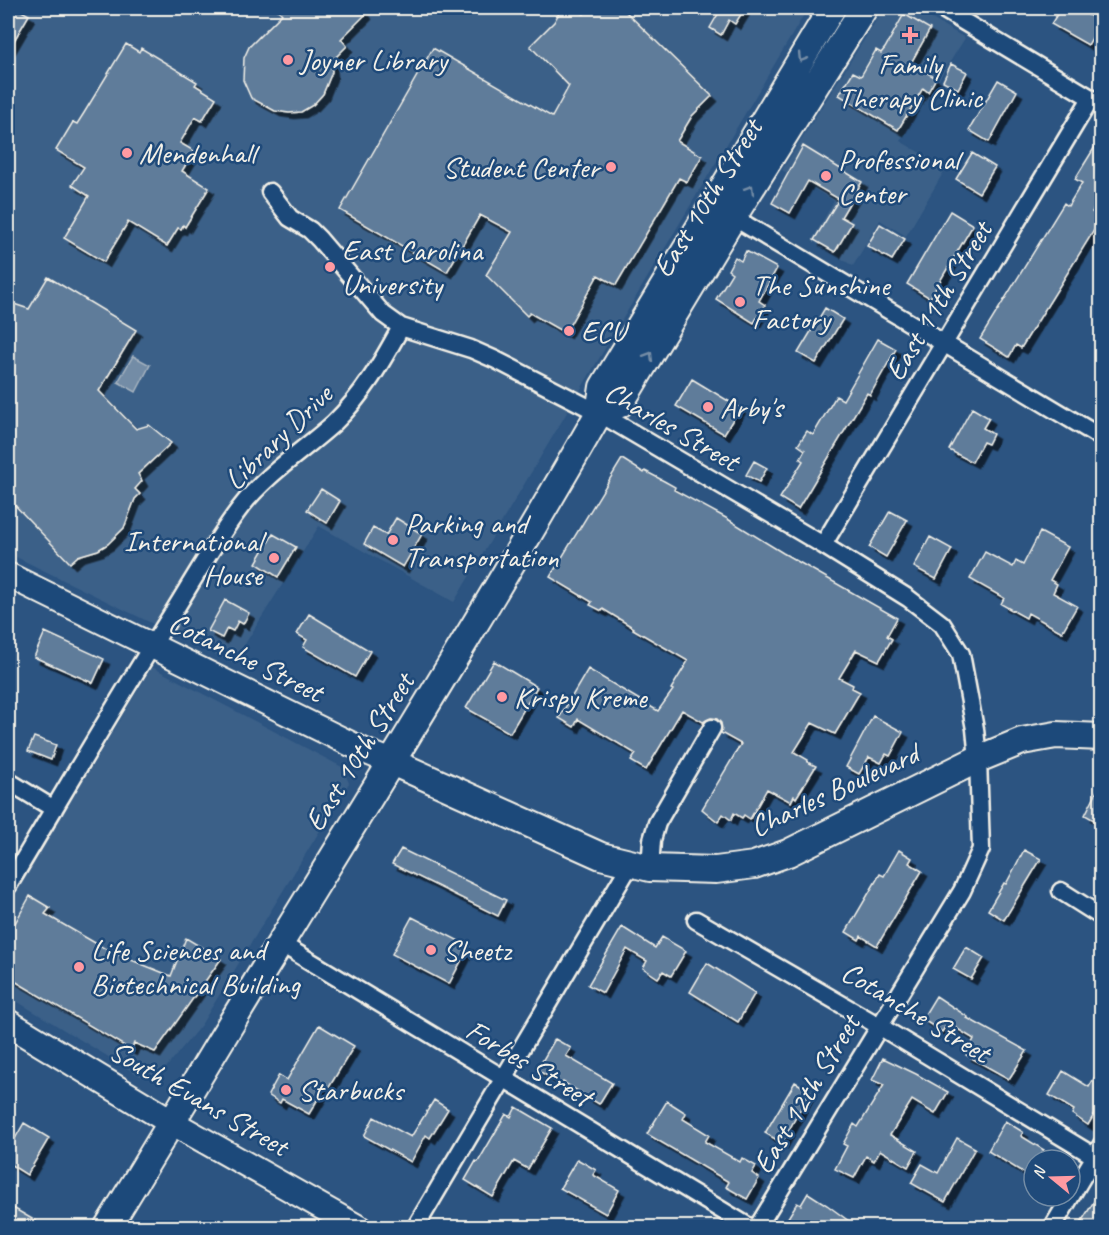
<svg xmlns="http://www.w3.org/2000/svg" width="1109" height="1235" font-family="Caveat,sans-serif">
  <defs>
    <filter id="shadow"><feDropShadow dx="5.5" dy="5.5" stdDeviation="0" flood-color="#0009"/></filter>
  </defs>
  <rect width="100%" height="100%" fill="#2c5481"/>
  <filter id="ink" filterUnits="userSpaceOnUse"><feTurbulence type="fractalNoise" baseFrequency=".0167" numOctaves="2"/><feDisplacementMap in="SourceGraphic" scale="12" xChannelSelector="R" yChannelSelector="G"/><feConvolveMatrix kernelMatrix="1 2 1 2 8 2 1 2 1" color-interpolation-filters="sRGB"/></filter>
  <g filter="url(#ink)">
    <!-- built -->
    <path fill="#3b6088" d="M8 8H808L454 602 319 526 233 663 8 553Z
      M884 8H913L965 38 900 141 946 168 906 236 880 220 853 266 812 240 834 201 782 170Z
      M152 667 342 767 349 783 201 1025 160 1075 140 1076 8 996V905Z"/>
    <!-- water -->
    <path fill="#738ca6" stroke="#a7b4c0" stroke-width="1.5" d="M133 356 150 365 136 392 118 382Z"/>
    <!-- building -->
    <path fill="#5e7b9a" stroke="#f4f1e8" stroke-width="1.5" filter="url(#shadow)" d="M8 8H16L29 15 8 51Z
      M276 8H362L366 14 341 39 347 46 331 62 332 72 323 94 313 105 301 112 289 113 275 111 251 98 243 80 244 58 249 47 282 14Z
      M562 8H572L584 14 590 8H622L712 96 692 116 677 141 702 156 687 182 679 178 616 285 598 275 565 333 530 313 527 316 486 275 512 232 480 215 447 272 340 210 433 48 552 117 569 86 530 46 554 22Z
      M708 8H745L735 24 729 20 721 35 710 28 718 14Z
      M1061 8H1076L1101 22 1088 45 1051 24Z
      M904 14 930 29 911 63 936 78 928 92 923 88 898 130 839 95 853 72 861 76 876 50 881 53 885 48Z
      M126 44 139 52 141 48 197 82 195 85 216 98 202 121 195 117 180 143 194 151 182 171 209 188 185 227 183 225 181 229 178 228 167 246 128 222 104 262 64 238 89 196 72 185 84 167 56 150 73 122 77 124 84 113Z
      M951 64 967 72 958 89 943 81Z
      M998 80 1017 91 989 142 969 130Z
      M1101 137V197L1092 212 1101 219 1021 348 1016 345 1009 357 980 339 1064 203 1068 206 1082 183 1075 179Z
      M803 146 862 182 841 217 852 223 835 252 814 240 839 199 808 181 790 213 772 203Z
      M972 153 995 167 979 193 956 179Z
      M950 211 973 225 930 298 907 284Z
      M880 224 905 239 892 260 867 246Z
      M746 251 777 268 759 301 765 305 754 323 716 299 732 273 728 270 735 257 741 261Z
      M48 277 136 330 99 391 136 429 149 425 171 443 138 474 142 481 135 489 140 494 135 499 124 528 108 544 98 550 78 556 70 563 8 498V302L29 309Z
      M825 308 843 319 816 363 798 353Z
      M878 339 896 349 870 395 867 393 798 509 780 498 803 461 800 459 805 450 798 445 807 431 813 435 836 396 843 400Z
      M692 379 740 408 724 434 676 406Z
      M972 408 989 418 983 428 993 434 988 444 983 442 972 462 949 450Z
      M622 459 644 473 645 471 664 481 675 487 674 490 726 518 783 553 897 618 887 636 892 639 879 661 856 650 839 678 853 685 852 688 860 692 835 734 812 723 794 752 808 760 807 762 816 766 796 798 794 796 791 802 767 789 750 819 744 815 742 818 734 813 731 820 723 814 718 822 702 809 741 744 721 733V723L717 719 711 718 703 722 682 710 646 770 631 761 636 754 578 719 574 727 559 718 588 669 658 711 673 690 671 689 688 661 633 629 634 628 603 609 602 611 590 605 592 602 550 577Z
      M754 461 767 468 759 482 746 475Z
      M321 489 340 501 327 523 307 510Z
      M890 511 907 520 886 557 869 547Z
      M396 518 422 534 403 567 364 544 373 528 386 535Z
      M1040 532 1068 547 1050 580 1057 584 1053 593 1077 606 1062 632 1028 613 1026 618 1001 604 1004 598 970 579 985 552 1013 567 1016 561 1023 565Z
      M273 534 296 547 278 577 256 563Z
      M930 537 952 549 936 579 914 567Z
      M225 600 249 613 243 624 238 621 233 631 227 628 222 638 208 631Z
      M309 614 370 651 355 677 303 647 307 640 297 634Z
      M45 632 104 659 93 683 34 657Z
      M494 661 537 687 510 733 466 708Z
      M873 716 903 732 890 756 886 754 881 763 869 757 859 774 846 767Z
      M34 737 56 745 51 760 28 751Z
      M1101 783V824L1085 815Z
      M401 849 506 900 498 916 392 864Z
      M899 850 912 858 909 863 922 871 877 946 861 936 859 940 846 932 880 874 884 876Z
      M1024 850 1041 859 1004 920 988 910 1004 883 1006 884Z
      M30 896 50 908 45 914 109 951 171 976 186 938 221 959 155 1052 134 1043 131 1050 8 977V936Z
      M412 917 469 946 449 984 392 954Z
      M622 927 655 948 662 937 686 951 671 976 663 971 658 978 643 968 647 961 627 949 603 993 588 985Z
      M966 947 984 958 971 979 953 969Z
      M707 963 755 993 738 1022 690 992Z
      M936 996 968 1017 967 1018 1027 1051 1009 1079 966 1055 974 1039 948 1023 942 1032 922 1019Z
      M319 1025 354 1046 328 1089 325 1087 309 1114 282 1099 280 1103 268 1095 279 1075 287 1080Z
      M555 1039 571 1048 566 1056 612 1083 599 1104 563 1082 561 1084 537 1070Z
      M883 1058 916 1074 948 1092 935 1114 912 1100 890 1135 917 1151 908 1167 880 1150 874 1161 866 1156 854 1178 835 1169 847 1146 843 1144 854 1124 858 1127 884 1085 872 1080Z
      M1101 1066V1103L1088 1125 1072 1114 1074 1110 1049 1095 1063 1071 1089 1087Z
      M795 1082 810 1091 782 1143 765 1133Z
      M434 1100 448 1109 430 1138 426 1135 411 1162 364 1136 374 1117 411 1137Z
      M667 1101 686 1113 683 1119 709 1135 705 1142 740 1162 742 1158 756 1166 752 1173 759 1178 747 1199 726 1187 729 1182 647 1134Z
      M516 1107 552 1128 528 1169 514 1161 493 1197 465 1180 476 1161 478 1162 506 1114 511 1117Z
      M1005 1121 1023 1132 1021 1136 1044 1150 1038 1160H1034V1167L1029 1176 988 1151Z
      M24 1123 49 1138 27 1175 8 1163V1151Z
      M957 1138 975 1148 945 1202 911 1183 922 1164 938 1173Z
      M577 1159 596 1170 593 1175 619 1190 606 1214 560 1188Z
      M1101 1190V1220L1097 1227H1078Z
      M808 1193 827 1205 857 1227H797L786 1221 797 1203 801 1205Z
      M8 1205 46 1227H8Z"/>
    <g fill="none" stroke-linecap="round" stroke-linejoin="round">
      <defs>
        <path id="minor" d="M270 192 290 218 310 230 319 239 383 314 401 327 471 349 496 360 599 413 823 545 908 598 942 624 961 654 975 729 978 759 981 849 962 891 757 1228
          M733 217 1102 438
          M823 545 1091 98 941 8
          M8 781 54 809
          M650 868 652 840 657 823 712 728
          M8 886C59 801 109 714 162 630 188 590 211 546 240 508 266 474 303 451 334 423 363 395 382 362 401 327
          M1061 891 1102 917
          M696 920 879 1026 1102 1161
          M280 943 751 1228
          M415 1228 630 865
          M1052 1228 1102 1144"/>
        <path id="secondary" d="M8 575 367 752 392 762
          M173 1123 359 1228"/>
        <path id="primary" d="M599 413 620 404 733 217 864 8
          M392 762 601 856 650 868 716 870 754 865 788 853 978 759 1022 741 1056 735 1102 737
          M8 1023 173 1123
          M107 1228C166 1133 222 1037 281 942 389 766 497 592 599 413L603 387 832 8"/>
      </defs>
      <!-- minor casing -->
      <use href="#minor" stroke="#f4f1e8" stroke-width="21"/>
      <!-- secondary casing -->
      <use href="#secondary" stroke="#f4f1e8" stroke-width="28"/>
      <!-- primary casing -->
      <use href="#primary" stroke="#f4f1e8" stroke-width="30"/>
      <!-- minor -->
      <use href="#minor" stroke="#1f4a7a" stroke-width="16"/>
      <!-- secondary -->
      <use href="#secondary" stroke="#1f4a7a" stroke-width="24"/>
      <!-- primary -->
      <use href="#primary" stroke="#1f4a7a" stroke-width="26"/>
    </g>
    <!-- one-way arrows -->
    <defs><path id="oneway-chevron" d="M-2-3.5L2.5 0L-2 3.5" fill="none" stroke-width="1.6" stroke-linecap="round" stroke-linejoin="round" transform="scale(1.5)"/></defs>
    <g stroke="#748da6">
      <use href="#oneway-chevron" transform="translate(802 58) rotate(121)"/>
      <use href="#oneway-chevron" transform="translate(750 189) rotate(-58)"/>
      <use href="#oneway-chevron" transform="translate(649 356) rotate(-59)"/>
    </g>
  </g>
  <!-- markers -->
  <g fill="#ff9aa2" stroke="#1f4a7a" stroke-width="2">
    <path d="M907 26h6v6h6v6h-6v6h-6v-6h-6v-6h6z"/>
    <circle cx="288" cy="60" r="6"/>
    <circle cx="127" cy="153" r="6"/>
    <circle cx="611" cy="167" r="6"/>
    <circle cx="826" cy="176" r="6"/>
    <circle cx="330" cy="267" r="6"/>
    <circle cx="740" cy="302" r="6"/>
    <circle cx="569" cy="331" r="6"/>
    <circle cx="708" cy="407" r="6"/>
    <circle cx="393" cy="540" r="6"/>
    <circle cx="274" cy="558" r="6"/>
    <circle cx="502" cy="697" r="6"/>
    <circle cx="431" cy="950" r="6"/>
    <circle cx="79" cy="967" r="6"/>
    <circle cx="286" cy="1090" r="6"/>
  </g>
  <g text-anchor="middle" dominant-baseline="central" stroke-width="5" stroke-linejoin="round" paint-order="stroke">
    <!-- poi labels -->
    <g font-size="30" fill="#f4f1e8" stroke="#1f4a7a" text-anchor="start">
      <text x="300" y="60">Joyner Library</text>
      <text x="910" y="64" text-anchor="middle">Family<tspan x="910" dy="34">Therapy Clinic</tspan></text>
      <text x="139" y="153">Mendenhall</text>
      <text x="838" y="159">Professional<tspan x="838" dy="34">Center</tspan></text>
      <text x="599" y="167" text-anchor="end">Student Center</text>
      <text x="342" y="250">East Carolina<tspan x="342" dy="34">University</tspan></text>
      <text x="752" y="285">The Sunshine<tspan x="752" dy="34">Factory</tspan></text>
      <text x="581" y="331">ECU</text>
      <text x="720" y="407">Arby's</text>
      <text x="405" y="523">Parking and<tspan x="405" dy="34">Transportation</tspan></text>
      <text x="262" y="541" text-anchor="end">International<tspan x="262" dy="34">House</tspan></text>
      <text x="514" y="697">Krispy Kreme</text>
      <text x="91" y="950">Life Sciences and<tspan x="91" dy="34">Biotechnical Building</tspan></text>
      <text x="443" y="950">Sheetz</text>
      <text x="298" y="1090">Starbucks</text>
    </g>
    <!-- street labels -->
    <g font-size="30" fill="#f4f1e8" stroke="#1f4a7a">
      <text transform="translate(707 198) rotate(-58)">East 10th Street</text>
      <text transform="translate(938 301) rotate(-59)">East 11th Street</text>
      <text transform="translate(672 426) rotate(30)">Charles Street</text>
      <text transform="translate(278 437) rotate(-44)">Library Drive</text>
      <text transform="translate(246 657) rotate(26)">Cotanche Street</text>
      <text transform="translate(359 752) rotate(-58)">East 10th Street</text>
      <text transform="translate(834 790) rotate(-25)">Charles Boulevard</text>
      <text transform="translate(916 1012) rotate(31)">Cotanche Street</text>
      <text transform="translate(529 1063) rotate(31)">Forbes Street</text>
      <text transform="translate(806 1094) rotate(-59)">East 12th Street</text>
      <text transform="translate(199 1098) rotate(30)">South Evans Street</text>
    </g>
  </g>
  <!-- margin -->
  <rect width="1109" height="1235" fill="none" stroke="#1f4a7a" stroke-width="30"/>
  <rect x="15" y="15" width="1079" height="1205" fill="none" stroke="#f4f1e8" stroke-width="2" filter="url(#ink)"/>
  <!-- north arrow -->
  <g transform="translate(1052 1178) rotate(289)"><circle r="28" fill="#1f4a7a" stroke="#748da6" stroke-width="1.5"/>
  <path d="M0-4.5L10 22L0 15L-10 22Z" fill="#ff9aa2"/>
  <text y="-9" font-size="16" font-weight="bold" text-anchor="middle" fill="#f4f1e8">N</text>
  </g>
</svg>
